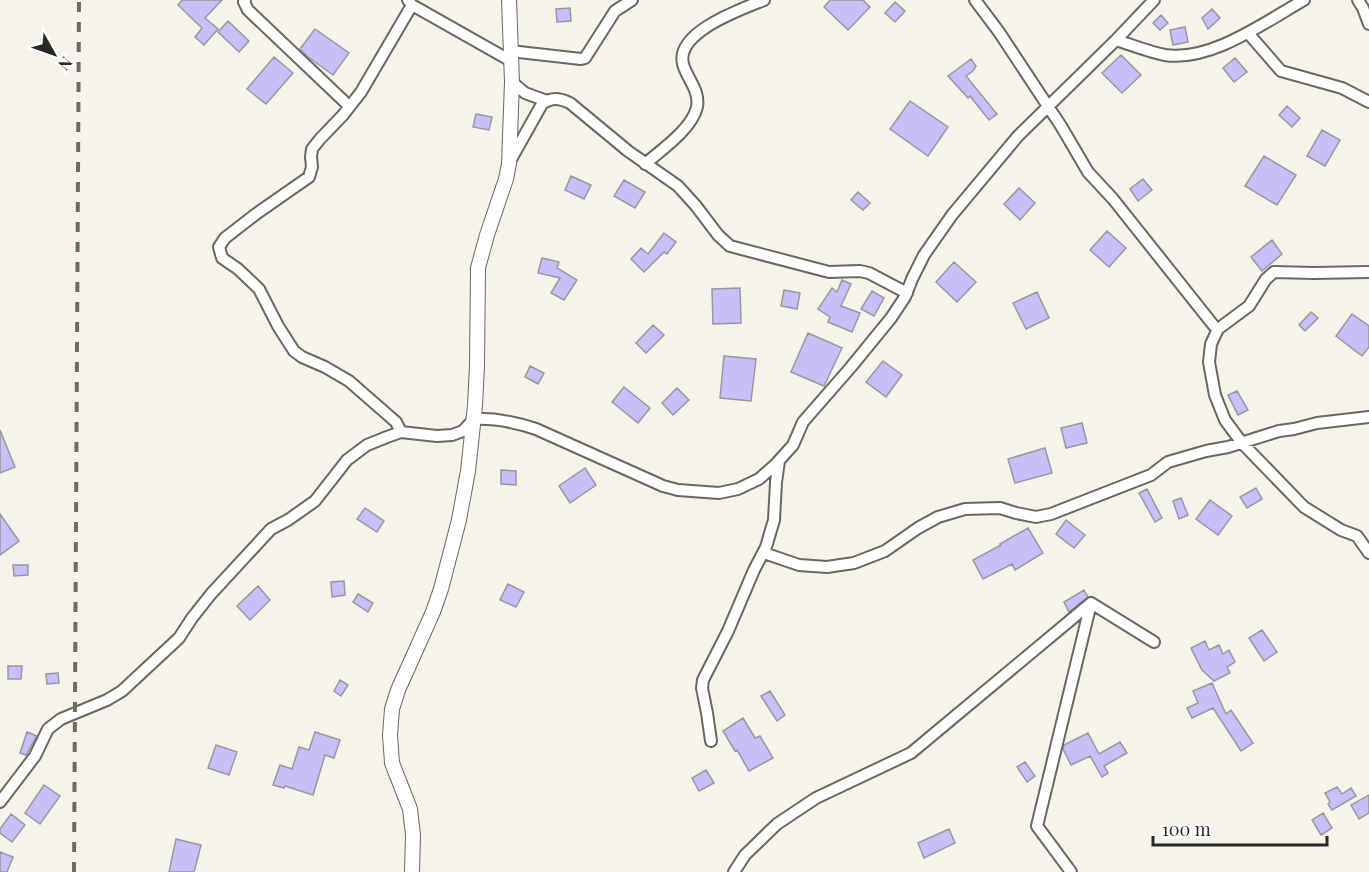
<svg xmlns="http://www.w3.org/2000/svg" width="1369" height="872" font-family="'Playfair Display',serif">
  <rect width="100%" height="100%" fill="#f5f3ea"/>
  <!-- building -->
  <path fill="#c7c0f7" stroke="#9898a0" stroke-width="1.5" d="M182 0H222L205 18 218 29 204 45 195 37 202 28 178 5Z
    M830 0H863L870 7 848 30 824 7Z
    M895 2 905 11 895 22 885 13Z
    M570 8 571 21 557 22 556 9Z
    M1212 9 1220 18 1208 29 1202 18Z
    M1161 15 1168 23 1160 30 1153 23Z
    M228 21 249 41 239 52 218 32Z
    M1185 27 1188 42 1173 45 1170 30Z
    M315 29 349 53 333 75 308 57 300 49Z
    M1121 55 1141 75 1122 93 1102 73Z
    M274 57 293 73 266 104 247 89Z
    M1235 58 1247 72 1234 82 1223 68Z
    M971 59 976 66 973 71 966 76 997 114 989 120 970 96 968 98 948 76Z
    M910 101 948 127 928 156 890 129Z
    M1287 106 1300 118 1292 127 1279 115Z
    M476 114 492 117 489 130 473 127Z
    M1322 130 1340 140 1325 166 1307 156Z
    M1264 156 1296 175 1277 205 1245 186Z
    M571 176 591 185 584 199 565 190Z
    M1143 179 1152 190 1138 201 1130 189Z
    M624 180 645 192 635 208 614 196Z
    M1019 188 1035 203 1020 220 1004 204Z
    M858 192 870 203 863 210 851 200Z
    M1107 231 1126 248 1109 267 1090 250Z
    M664 233 676 242 667 254 664 252 644 272 631 259 641 248 648 254Z
    M1272 240 1282 254 1262 271 1251 257Z
    M542 258 559 262 557 268 577 280 564 300 551 293 560 278 538 273Z
    M954 262 976 282 957 302 936 282Z
    M842 280 851 284 841 306 860 313 852 332 828 322 830 317 818 309 832 288 837 292Z
    M740 288 741 323 713 324 712 289Z
    M784 290 800 293 797 309 781 306Z
    M872 291 884 298 874 316 861 309Z
    M1037 292 1049 318 1026 329 1013 303Z
    M1311 312 1318 318 1305 331 1299 325Z
    M1352 314 1369 326V347L1362 356 1336 336Z
    M653 325 664 335 646 353 636 343Z
    M808 333 842 348 824 386 791 372Z
    M724 356 756 359 751 401 720 398Z
    M883 361 902 375 886 397 866 382Z
    M530 366 544 373 538 384 525 377Z
    M624 387 650 408 638 423 612 402Z
    M677 388 689 400 673 415 662 403Z
    M1237 391 1248 410 1238 415 1228 395Z
    M1082 423 1087 443 1066 448 1061 428Z
    M0 430 15 467 0 473Z
    M1045 448 1052 473 1015 483 1008 459Z
    M585 468 596 485 570 503 559 486Z
    M501 470 516 471V485L501 484Z
    M1256 488 1262 499 1247 508 1240 497Z
    M1147 489 1162 518 1155 522 1139 493Z
    M1181 498 1188 515 1179 519 1173 501Z
    M1210 500 1232 516 1218 535 1196 519Z
    M365 508 384 521 377 532 357 519Z
    M0 514 19 541 0 555Z
    M1066 520 1085 535 1074 548 1056 534Z
    M1028 528 1043 553 1015 570 1012 564 983 579 973 560 1001 545 1000 544Z
    M13 565H28V575L14 576Z
    M344 581 345 595 332 597 331 582Z
    M508 584 524 592 516 607 500 600Z
    M258 586 270 600 250 620 237 606Z
    M1084 590 1088 597 1069 612 1064 602Z
    M358 594 373 603 368 612 353 602Z
    M1262 630 1277 652 1264 661 1249 638Z
    M1205 641 1209 650 1219 645 1223 654 1229 650 1235 662 1227 667 1230 673 1214 681 1202 670 1191 648Z
    M8 666H22L21 679H8Z
    M58 673 59 683 47 684 46 674Z
    M340 680 348 685 341 696 334 691Z
    M1212 683 1226 714 1231 710 1253 743 1241 751 1213 708 1192 718 1187 708 1198 703 1193 691Z
    M770 691 785 715 777 721 761 696Z
    M743 718 755 738 760 736 773 758 749 771 737 750 735 751 723 731Z
    M27 732 37 736 26 755 20 753Z
    M315 732 340 740 334 758 325 755 313 795 285 786 284 788 273 785 280 765 292 769 299 747 309 750Z
    M1088 733 1099 754 1120 742 1127 753 1104 766 1108 773 1102 777 1090 756 1071 765 1063 749 1064 745Z
    M216 745 237 752 229 775 208 768Z
    M1025 762 1035 776 1027 782 1017 767Z
    M706 770 714 783 699 791 692 778Z
    M44 785 60 796 40 824 25 813Z
    M1337 787 1342 794 1351 788 1356 796 1332 810 1328 804 1330 802 1325 793Z
    M1369 795V813L1359 819 1351 805Z
    M1323 813 1332 828 1321 835 1312 820Z
    M11 814 25 825 12 842 0 833V829Z
    M949 829 955 843 924 858 918 843Z
    M176 839 201 845 194 872H169Z
    M0 852 13 857 7 872H0Z"/>
  <g fill="none" stroke-linecap="round" stroke-linejoin="round">
    <defs>
      <path id="street" d="M245 0 244 2 248 10 349 106
        M408 0 412 5 511 61
        M975 0 999 32 1061 126 1088 172 1113 199 1214 326 1218 329 1211 344 1209 362 1215 395 1225 420 1242 443 1304 507 1341 530 1357 536 1369 553
        M1358 0 1363 8 1369 24
        M1248 33 1281 71 1342 88 1369 102
        M1116 40C1132 45 1149 52 1165 55 1211 62 1265 22 1304 0
        M510 51 581 59 585 58 615 11 632 0
        M512 82 525 93 547 101
        M510 161 542 104C552 97 559 98 570 103L628 151 678 186 696 206 718 235 730 246 829 272 860 271 869 273 907 293
        M645 164C661 150 692 129 697 107 700 90 687 79 683 64 675 32 742 9 764 0
        M1218 329 1249 306 1266 279 1274 272 1314 273 1369 272
        M401 432 396 422 349 381 325 367 302 357 294 351 278 326 259 289 238 269 222 258 219 247 225 238 256 214 309 177 312 167 311 157 312 149 320 139 343 115 361 92 412 5
        M764 553 799 565 827 567 854 563 885 551 918 528 938 517 965 509 1000 508 1016 513 1036 517 1051 514 1151 475 1168 462 1206 451 1228 447 1279 431 1294 429 1317 423 1369 417
        M711 741 707 713 702 688 703 680 728 631 754 570 766 547 774 520 776 482 779 461
        M0 802 35 756 48 729 61 719 107 700 122 691 179 638 192 618 211 594 271 529 288 520 315 501 347 460 367 445 387 437 401 432 437 436 452 435 463 431 474 419C496 418 515 422 536 429L663 486 678 490 719 493 738 489 759 479 775 465 793 445 803 422 851 367 891 318 905 297 912 279 924 255 952 215 1018 136 1116 40 1154 0
        M734 872 745 855 777 824 816 798 911 753 1091 603 1154 642
        M1071 872 1037 826 1091 603"/>
      <path id="secondary" d="M412 872 413 835 410 809 392 763 390 735 392 709 398 690 433 612 441 589 459 520 468 471 475 406 477 365 478 268 487 235 506 179 509 164 512 82 509 0"/>
    </defs>
    <!-- street casing -->
    <use href="#street" stroke="#6a6861" stroke-width="14"/>
    <!-- secondary casing -->
    <use href="#secondary" stroke="#6a6861" stroke-width="16"/>
    <!-- street -->
    <use href="#street" stroke="#fff" stroke-width="10"/>
    <!-- secondary -->
    <use href="#secondary" stroke="#fff" stroke-width="14"/>
    <!-- rail -->
    <path stroke="#6d6b66" stroke-width="4" stroke-dasharray="10 10" stroke-linecap="butt" d="M74 872 79 0"/>
  </g>
  <!-- north arrow -->
  <g transform="translate(54 54) rotate(130)" stroke="#ffffff" stroke-width="4.5" paint-order="stroke">
  <path d="M0-4.5L10 22L0 15L-10 22Z" fill="#292825"/>
  <text y="-9" font-size="16" font-weight="bold" text-anchor="middle" fill="#292825">N</text>
  </g>
  <!-- scale -->
  <path d="M1153 836v9h174v-9" fill="none" stroke="#292825" stroke-width="3"/>
  <text x="1162" y="836" font-size="18" fill="#292825" stroke="#ffffff" stroke-width="4.5" paint-order="stroke">100 m</text>
</svg>
